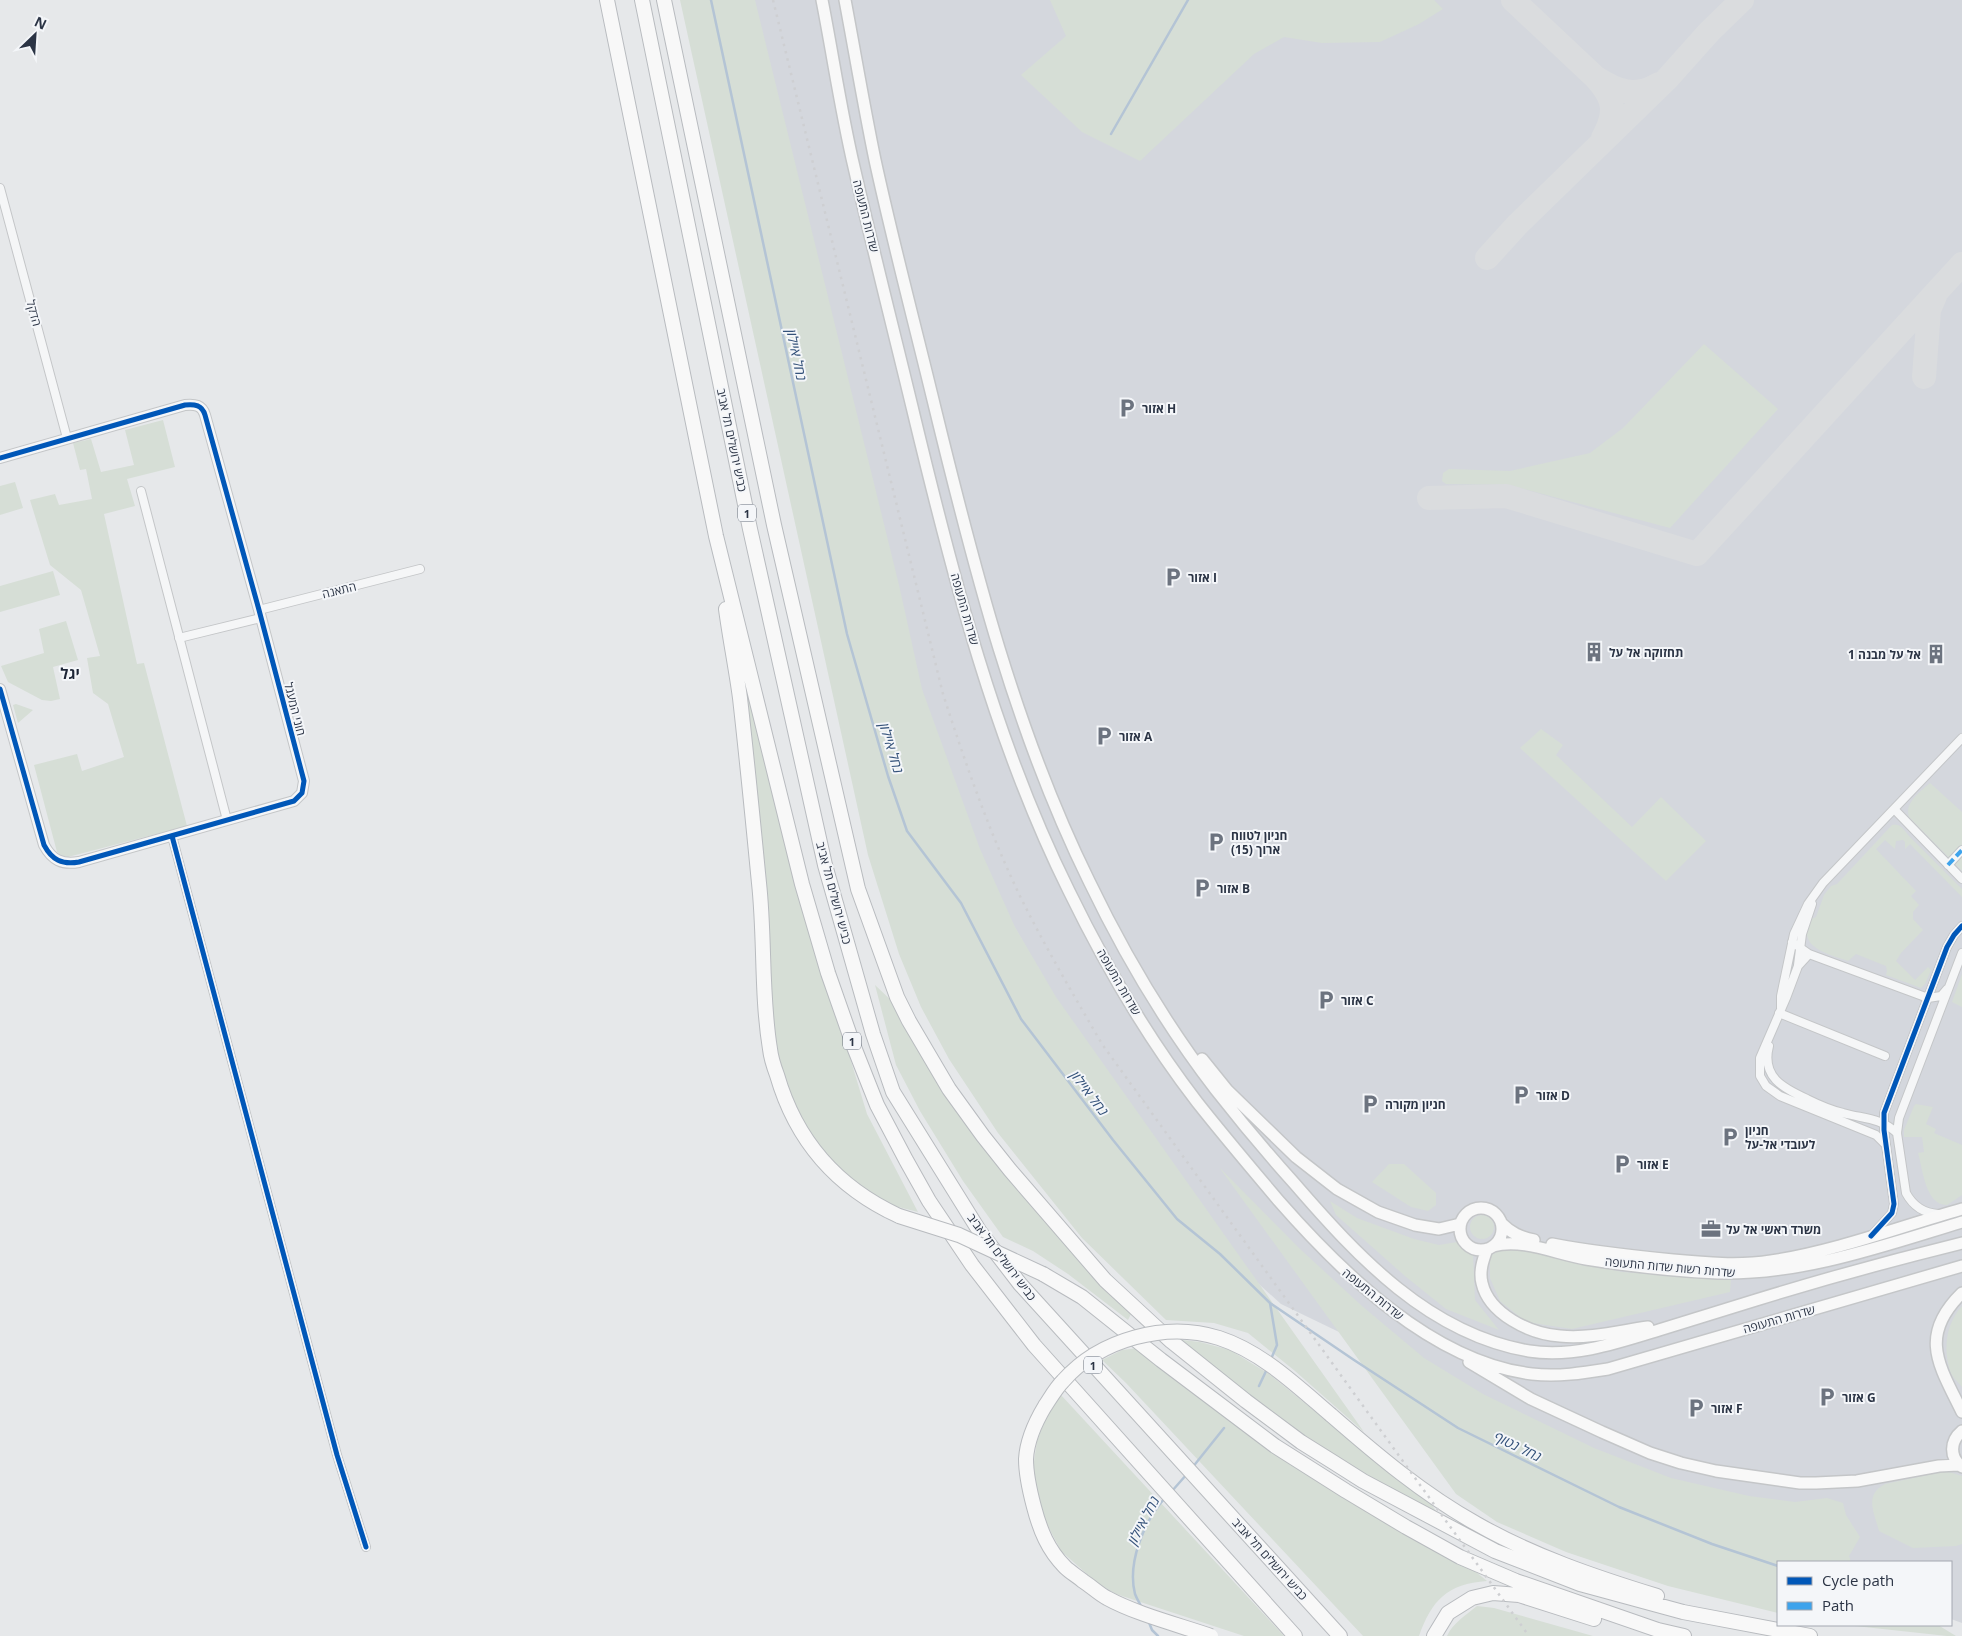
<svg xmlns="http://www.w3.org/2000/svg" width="1962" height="1636" font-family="'Open Sans','Noto Sans Hebrew',sans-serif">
  <rect width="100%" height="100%" fill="#e6e8ea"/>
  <!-- built -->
  <path fill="#d4d7dd" d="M724 0H1962V1623L1951 1619V1562H1816L1281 1304 1179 1212 891 713Z"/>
  <!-- green -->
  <path fill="#d6ded6" d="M680 0H755L899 585 922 689 980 849 1015 927 1056 997 1364 1432 1295 1371 1248 1333 1214 1323 1166 1320 1082 1238 998 1133 949 1059 921 1007 899 954 868 855Z
    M1050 0H1434L1443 9 1419 24 1380 42 1322 43 1284 37 1254 54 1140 161 1082 132 1021 75 1066 36Z
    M1704 344 1778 409 1670 528 1509 485 1446 484 1442 481 1443 473 1449 469 1510 471 1590 453 1623 428Z
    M163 420 175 467 127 479 135 506 104 514 137 664 144 663 187 826 68 857 62 856 57 852 34 765 77 754 82 771 124 757 108 704 93 693 87 658 100 656 81 590 50 565 30 500 55 494 59 505 92 499 86 469 80 470 73 443 91 439 101 472 134 465 125 430Z
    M15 482 23 508 0 515V486Z
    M53 571 60 595 0 612V586Z
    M66 621 78 660 53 667 60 699 51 701 42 700 8 682 1 666 44 653 39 629Z
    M740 659 815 942 867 1114 918 1212 883 1203 846 1178 811 1138 788 1093 776 1050Z
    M16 704 33 710 18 723 13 705Z
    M1541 729 1563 745 1556 755 1632 827 1661 797 1706 841 1666 881 1520 748Z
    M1930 783 1962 812V871L1909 817C1904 803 1920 792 1930 783Z
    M1892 825C1901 823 1904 830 1909 836L1962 889V897L1910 844 1905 849V842L1903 840 1896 841 1895 849 1885 840 1876 849 1916 891 1911 896 1919 905 1913 912V919L1923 930 1901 953 1896 961 1915 980 1928 967 1931 970 1925 984 1921 988 1886 975 1887 971 1886 966 1856 954 1848 961C1834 956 1805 950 1807 931 1808 927 1810 922 1811 919L1816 917 1824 895 1831 886 1837 884Z
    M1962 974V1007L1952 1002Z
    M875 985 895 1004 943 1092 977 1140 1100 1285 1131 1314 1128 1320 1068 1274 1033 1251 1003 1237 963 1181 920 1111 896 1065Z
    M1916 1104 1933 1107 1926 1124 1936 1129 1934 1133 1962 1145V1195L1947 1205C1925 1205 1923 1169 1918 1153L1924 1152 1922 1137H1904V1130L1914 1106Z
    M1389 1164H1404L1436 1193V1205L1428 1211 1411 1207 1372 1182Z
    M1219 1167 1300 1249 1362 1306 1424 1358 1483 1394 1594 1448 1671 1478 1749 1496 1795 1502 1827 1498 1843 1503 1846 1515 1860 1537 1849 1556 1851 1562H1778V1613L1668 1586 1566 1552 1497 1522 1456 1494Z
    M1330 1201 1357 1218 1414 1239 1439 1245 1457 1242 1464 1250 1473 1255 1475 1300 1499 1330 1446 1309 1405 1276 1336 1215Z
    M1470 1227a12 12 0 1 1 24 0a12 12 0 1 1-24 0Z
    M1513 1247 1622 1272 1731 1279 1730 1292 1572 1329 1526 1322 1500 1301 1490 1278V1256L1501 1249Z
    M1962 1306V1387C1958 1382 1952 1377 1950 1371 1943 1348 1946 1324 1962 1306Z
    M1174 1339 1200 1342 1230 1350 1269 1374 1386 1469 1424 1494 1441 1518 1305 1440Z
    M1138 1348 1470 1567 1487 1581C1447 1584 1432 1600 1419 1636H1363L1126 1383 1102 1360 1122 1350Z
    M1061 1395 1284 1636H1244L1116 1594 1097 1583 1061 1551 1040 1511 1032 1475 1037 1441 1051 1406Z
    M1946 1471 1962 1476V1544L1956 1546 1913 1548 1879 1531C1874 1512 1864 1495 1885 1484Z
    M1477 1606 1494 1608 1593 1636H1447C1453 1623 1466 1615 1477 1606Z
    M1846 1625H1938L1956 1636H1947Z"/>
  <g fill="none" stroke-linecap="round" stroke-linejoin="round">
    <!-- stream -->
    <path stroke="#b4c4d5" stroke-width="2.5" d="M711 0 847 634 888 776 907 831 961 903 1021 1019 1113 1140 1177 1219 1220 1254 1270 1303 1277 1345 1271 1359
      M1111 134 1188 0
      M1270 1303 1354 1360 1458 1428 1619 1507 1712 1544 1778 1566
      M1259 1386 1267 1369
      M1192 1468 1224 1428
      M1172 1491 1187 1474
      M1142 1608C1140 1604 1137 1599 1135 1594 1127 1563 1144 1521 1165 1498
      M1148 1620 1152 1630 1158 1636"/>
    <!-- taxiway -->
    <path stroke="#dadcde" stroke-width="24" d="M1513 0 1595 77
      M1603 138C1617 112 1615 99 1595 77 1617 91 1635 99 1659 84
      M1487 258 1517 225 1667 79 1709 32 1742 0
      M1924 377 1929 310 1935 296
      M1429 498 1506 496 1697 554 1962 264"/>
    <defs>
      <path id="minor" d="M0 188 67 438
        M141 491 227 820
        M259 610 420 569
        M179 638 261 618
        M1894 809 1962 879
        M172 836 337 1455 366 1547
        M1948 865 1962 850
        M1792 942 1809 954 1928 998 1941 996 1947 989
        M1809 954 1798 966 1786 998 1760 1058V1076L1766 1086 1780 1096 1876 1135 1885 1144
        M1798 965 1802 934 1812 904
        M1781 1008V996L1794 934 1808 904 1823 883 1962 738
        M1779 1013 1885 1056
        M1769 1046C1761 1077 1783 1088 1807 1099 1819 1105 1831 1110 1843 1113 1864 1119 1879 1117 1897 1133
        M1938 1214C1923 1213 1913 1206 1906 1193L1897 1133 1899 1118 1962 953
        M1871 1236 1892 1213 1894 1204 1884 1130V1113L1947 947 1954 935 1962 926"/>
      <path id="tertiary" d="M0 458 185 405C195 404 202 405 205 415L259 610 304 781 302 793 294 801 79 862C62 865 52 860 44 845L0 689"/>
      <path id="secondary" d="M822 0C833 56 841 112 854 167 873 250 894 332 914 415 953 577 995 742 1069 891 1105 965 1147 1037 1197 1102 1223 1135 1251 1168 1278 1200 1341 1272 1432 1362 1532 1374 1558 1377 1583 1373 1608 1369L1962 1266
        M845 0C855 53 864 107 875 160 893 243 915 325 935 408 974 568 1016 733 1089 881 1124 954 1166 1025 1216 1090 1241 1122 1267 1153 1294 1183 1358 1257 1429 1334 1529 1351 1573 1358 1617 1343 1659 1330 1691 1320 1724 1310 1756 1300 1824 1279 1893 1260 1962 1243
        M1202 1059 1227 1090 1296 1157 1337 1189 1378 1212 1415 1225 1439 1229 1460 1224
        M1460 1229a21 21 0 1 1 42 0a21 21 0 1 1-42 0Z
        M1501 1223C1511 1233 1520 1237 1534 1240
        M1552 1244C1592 1252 1632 1256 1673 1260 1705 1263 1739 1266 1771 1261 1836 1251 1899 1227 1962 1209
        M1493 1246C1523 1238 1556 1254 1586 1259 1629 1266 1674 1271 1718 1273 1802 1275 1883 1246 1962 1222
        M1487 1249C1483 1260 1479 1271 1482 1283 1489 1314 1530 1334 1560 1336 1589 1339 1620 1331 1648 1327
        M1962 1293C1918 1336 1939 1365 1962 1412
        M1469 1362 1531 1399 1602 1432 1650 1453 1681 1463 1716 1471 1800 1483H1816L1857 1481 1939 1466 1958 1465
        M1962 1431C1950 1441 1949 1457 1962 1467"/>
      <path id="motorway" d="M607 0 716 536 802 884 828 973 854 1047 877 1105 906 1160 929 1201 972 1265 1034 1345 1295 1636
        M642 0 750 529 825 865 873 1034 893 1092 980 1232 1020 1284 1340 1636
        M664 0 774 525 858 889 897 997 909 1021 949 1089 983 1136 1010 1170 1105 1280 1171 1341 1246 1401 1301 1442 1333 1462 1363 1481 1495 1551 1580 1584 1683 1612 1810 1636
        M726 609C730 639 736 668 740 698 747 760 753 821 759 883 765 938 761 994 770 1049 771 1058 774 1067 777 1075 796 1141 836 1187 899 1216
        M1043 1274 1082 1297 1161 1360 1275 1446 1346 1491 1406 1527 1460 1557 1516 1581 1658 1630 1684 1636
        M1331 1415C1377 1455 1423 1494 1477 1524 1533 1556 1595 1577 1657 1596
        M1434 1636 1448 1613 1472 1598 1493 1593 1519 1595 1594 1619"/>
    </defs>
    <!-- minor casing -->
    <use href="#minor" stroke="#c4c6c8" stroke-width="10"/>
    <!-- tertiary casing -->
    <use href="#tertiary" stroke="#c4c6c8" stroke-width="12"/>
    <!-- secondary casing -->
    <use href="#secondary" stroke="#c4c6c8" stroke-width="14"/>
    <!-- motorway casing -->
    <use href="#motorway" stroke="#b8bbbf" stroke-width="16"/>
    <!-- minor -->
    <use href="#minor" stroke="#f5f6f7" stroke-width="8"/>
    <!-- tertiary -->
    <use href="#tertiary" stroke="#f5f6f7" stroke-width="10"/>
    <!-- secondary -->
    <use href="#secondary" stroke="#f8f8f8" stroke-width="11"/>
    <!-- motorway -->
    <use href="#motorway" stroke="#f8f8f8" stroke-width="14"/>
    <!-- rail -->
    <path stroke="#cecfd2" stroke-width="2.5" stroke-dasharray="2.5 5" stroke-linecap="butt" d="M773 0 943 694C965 762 988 829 1019 894 1044 945 1073 994 1102 1044L1529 1636"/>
    <defs>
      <path id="motorway-bridge" d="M899 1216 959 1235 1043 1274
        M1211 1636C1179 1625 1136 1614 1107 1598 1099 1594 1091 1586 1083 1581 1077 1576 1070 1572 1065 1567 1048 1550 1040 1530 1034 1507 1030 1492 1026 1475 1026 1459 1027 1441 1036 1421 1045 1406 1051 1397 1056 1388 1063 1381 1100 1339 1166 1321 1219 1338 1262 1352 1297 1386 1331 1415"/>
    </defs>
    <!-- motorway-bridge casing -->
    <use href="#motorway-bridge" stroke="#b8bbbf" stroke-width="16" stroke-linecap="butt"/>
    <!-- motorway-bridge -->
    <use href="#motorway-bridge" stroke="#f8f8f8" stroke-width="14"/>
    <!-- quiet -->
    <path stroke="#3ea3ec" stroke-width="4" stroke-dasharray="8 4" stroke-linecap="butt" d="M1948 865 1962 850"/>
    <defs>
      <path id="cycleway" d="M0 458 185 405C195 404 202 405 205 415L259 610 304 781 302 793 294 801 79 862C62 865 52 860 44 845L0 689
        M172 836 337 1455 366 1547
        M1871 1236 1892 1213 1894 1204 1884 1130V1113L1947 947 1954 935 1962 926"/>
    </defs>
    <!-- cycleway casing -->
    <use href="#cycleway" stroke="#f4f6f9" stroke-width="8"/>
    <!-- cycleway -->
    <use href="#cycleway" stroke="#0057b8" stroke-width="5"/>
  </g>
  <!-- icons -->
  <defs>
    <symbol id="parking-bare" viewBox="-9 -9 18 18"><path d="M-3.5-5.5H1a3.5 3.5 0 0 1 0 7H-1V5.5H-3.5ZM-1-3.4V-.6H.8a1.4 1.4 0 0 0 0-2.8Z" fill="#6c737f" stroke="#f4f6f9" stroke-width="2.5" paint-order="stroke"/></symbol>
    <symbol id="building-bare" viewBox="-9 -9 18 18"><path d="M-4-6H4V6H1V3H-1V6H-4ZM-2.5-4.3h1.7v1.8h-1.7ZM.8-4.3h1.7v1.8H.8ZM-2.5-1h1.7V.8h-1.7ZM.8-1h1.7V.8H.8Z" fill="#6c737f" stroke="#f4f6f9" stroke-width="2.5" paint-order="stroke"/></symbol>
    <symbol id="office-bare" viewBox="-9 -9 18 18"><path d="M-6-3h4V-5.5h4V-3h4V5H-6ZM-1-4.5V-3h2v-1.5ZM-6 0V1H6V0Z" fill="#6c737f" stroke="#f4f6f9" stroke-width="2.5" paint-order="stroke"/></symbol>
  </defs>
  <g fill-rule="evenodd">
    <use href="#parking-bare" x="1113" y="394" width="28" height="28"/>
    <use href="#parking-bare" x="1159" y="563" width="28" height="28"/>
    <use href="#building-bare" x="1580" y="638" width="28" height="28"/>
    <use href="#building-bare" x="1922" y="640" width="28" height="28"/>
    <use href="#parking-bare" x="1090" y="722" width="28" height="28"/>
    <use href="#parking-bare" x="1202" y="828" width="28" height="28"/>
    <use href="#parking-bare" x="1188" y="874" width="28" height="28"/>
    <use href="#parking-bare" x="1312" y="986" width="28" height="28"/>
    <use href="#parking-bare" x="1507" y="1081" width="28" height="28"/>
    <use href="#parking-bare" x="1356" y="1090" width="28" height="28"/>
    <use href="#parking-bare" x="1716" y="1123" width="28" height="28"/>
    <use href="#parking-bare" x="1608" y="1150" width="28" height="28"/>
    <use href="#office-bare" x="1697" y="1215" width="28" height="28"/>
    <use href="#parking-bare" x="1813" y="1383" width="28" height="28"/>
    <use href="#parking-bare" x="1682" y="1394" width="28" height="28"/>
  </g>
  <g text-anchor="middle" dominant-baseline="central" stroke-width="4" stroke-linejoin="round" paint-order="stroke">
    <!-- shield labels -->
    <g fill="#f4f6f9" stroke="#676e7b" stroke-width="1">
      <rect x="738" y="504.5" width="18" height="17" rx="4"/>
      <rect x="843" y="1032.5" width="18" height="17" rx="4"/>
      <rect x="1084" y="1356.5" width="18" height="17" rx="4"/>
    </g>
    <g font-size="11" font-weight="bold" fill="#2b3445">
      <text x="747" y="513">1</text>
      <text x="852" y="1041">1</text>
      <text x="1093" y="1365">1</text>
    </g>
    <!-- street labels -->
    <g font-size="12" fill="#2b3445" stroke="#f4f6f9">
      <text transform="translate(866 216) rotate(76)">שדרות התעופה</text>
      <text transform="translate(34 313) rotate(75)">הדקל</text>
      <text transform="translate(732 440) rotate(78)">כביש ירושלים תל אביב</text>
      <text transform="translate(339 590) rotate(-14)">התאנה</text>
      <text transform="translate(965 609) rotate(74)">שדרות התעופה</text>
      <text transform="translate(295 709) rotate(76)">חוני המעגל</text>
      <text transform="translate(834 893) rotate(75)">כביש ירושלים תל אביב</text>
      <text transform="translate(1119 982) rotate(60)">שדרות התעופה</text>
      <text transform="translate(1002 1257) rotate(53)">כביש ירושלים תל אביב</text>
      <text transform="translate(1670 1267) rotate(5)">שדרות רשות שדות התעופה</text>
      <text transform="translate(1373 1294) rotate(39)">שדרות התעופה</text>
      <text transform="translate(1779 1319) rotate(-16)">שדרות התעופה</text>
      <text transform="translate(1270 1559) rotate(48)">כביש ירושלים תל אביב</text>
    </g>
    <!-- poi labels -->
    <g font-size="12" font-weight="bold" fill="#2b3445" stroke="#f4f6f9" text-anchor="start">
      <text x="1142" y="408">אזור H</text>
      <text x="1188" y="577">אזור I</text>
      <text x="1609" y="652">תחזוקה אל על</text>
      <text x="1921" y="654" text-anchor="end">אל על מבנה 1</text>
      <text x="1119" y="736">אזור A</text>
      <text x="1231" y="835">חניון לטווח<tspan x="1231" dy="14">ארוך (15)</tspan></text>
      <text x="1217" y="888">אזור B</text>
      <text x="1341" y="1000">אזור C</text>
      <text x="1536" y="1095">אזור D</text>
      <text x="1385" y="1104">חניון מקורה</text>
      <text x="1745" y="1130">חניון<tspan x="1745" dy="14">לעובדי אל-על</tspan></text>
      <text x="1637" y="1164">אזור E</text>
      <text x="1726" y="1229">משרד ראשי אל על</text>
      <text x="1842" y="1397">אזור G</text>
      <text x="1711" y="1408">אזור F</text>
    </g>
    <!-- water labels -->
    <g font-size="14" font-style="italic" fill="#34527a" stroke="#f4f6f9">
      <text transform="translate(797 355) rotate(78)">נחל איילון</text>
      <text transform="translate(892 748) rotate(73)">נחל איילון</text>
      <text transform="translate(1090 1093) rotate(53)">נחל איילון</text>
      <text transform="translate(1518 1446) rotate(26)">נחל נטוף</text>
      <text transform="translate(1143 1520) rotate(-62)">נחל איילון</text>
    </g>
    <!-- quarter labels -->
    <g font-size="15" font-weight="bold" fill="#1d2536" stroke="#f4f6f9">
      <text x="70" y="673">יגל</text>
    </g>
  </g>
  <!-- legend -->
  <rect x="1777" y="1561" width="175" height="65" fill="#f4f6f9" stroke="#a4a8b1"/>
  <rect x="1787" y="1577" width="25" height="8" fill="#0057b8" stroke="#a4a8b1"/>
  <text x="1822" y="1586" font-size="15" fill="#2b3445">Cycle path</text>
  <rect x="1787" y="1602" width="25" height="8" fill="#3ea3ec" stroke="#a4a8b1"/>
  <text x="1822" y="1611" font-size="15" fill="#2b3445">Path</text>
  <!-- north arrow -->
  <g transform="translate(35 35) rotate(25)" stroke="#f4f6f9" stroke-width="4" paint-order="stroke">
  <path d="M0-4L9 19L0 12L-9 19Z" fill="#2b3445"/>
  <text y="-8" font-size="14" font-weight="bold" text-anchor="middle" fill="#2b3445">N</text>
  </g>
</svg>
